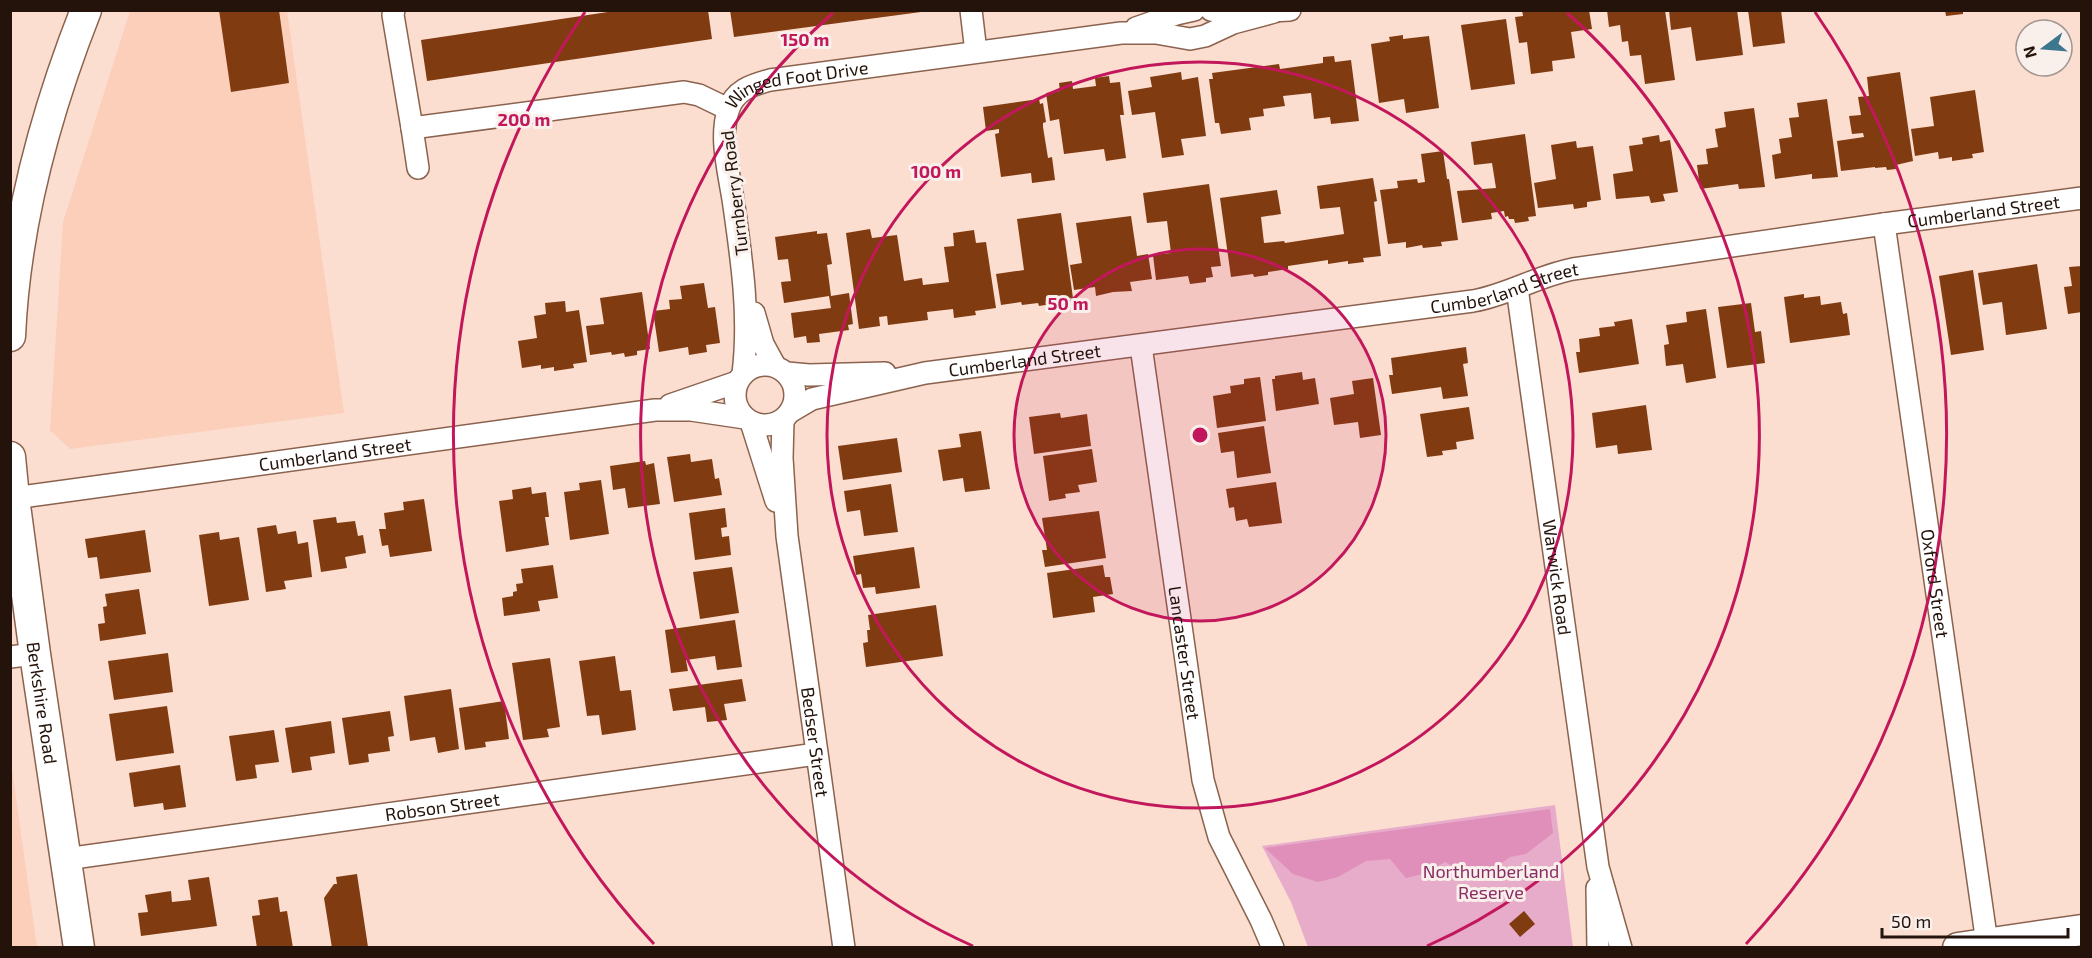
<svg xmlns="http://www.w3.org/2000/svg" width="2092" height="958" font-family="'Exo 2',sans-serif">
  <rect width="100%" height="100%" fill="#fbded0"/>
  <!-- built -->
  <path fill="#fbcfba" d="M130 11H287L344 413 70 449 50 430 63 222Z
    M10 762H11L37 947H11Z"/>
  <!-- green -->
  <path fill="#e7acca" d="M1555 805 1573 947H1308L1291 902 1262 846Z"/>
  <!-- forest -->
  <path fill="#df8fba" d="M1550 809 1553 833 1526 854 1510 857 1489 872H1464L1445 862 1423 874 1406 878 1390 859 1366 861 1338 877 1318 882 1293 874 1265 848Z"/>
  <!-- building -->
  <path fill="#813b11" d="M219 10H279L289 83 231 92Z
    M621 10H708L712 39 427 81 421 40Z
    M730 10H921V12L734 37Z
    M1522 10H1589L1592 29 1571 32 1575 58 1552 61 1553 71 1531 74 1527 42 1519 43 1515 17 1523 16Z
    M1607 10H1665L1675 80 1645 84 1641 55 1630 56 1628 41 1622 42 1620 25 1609 27Z
    M1669 10H1737L1743 55 1696 61 1691 27 1671 30Z
    M1748 10H1781L1785 43 1753 47Z
    M1945 10H1963V14L1946 16Z
    M1506 19 1515 84 1471 90 1461 25Z
    M1403 35V39L1429 36 1439 108 1406 113 1404 99 1379 103 1371 44 1390 41 1389 37Z
    M1334 56 1335 62 1351 60 1359 121 1331 124 1330 117 1314 119 1311 93 1283 96 1285 106 1263 109 1264 116 1249 118 1251 130 1221 134 1219 123H1215L1209 79H1213L1212 73 1279 64 1280 69 1323 63V57Z
    M1181 72 1182 80 1198 77 1206 136 1181 139 1184 155 1162 158 1155 112 1132 115 1128 91 1152 87 1150 77Z
    M1900 72 1913 161 1896 165V169L1887 170 1886 167 1875 168V167L1841 171 1837 141 1864 137 1863 133 1852 134 1849 116 1861 115 1858 97 1869 96 1867 77Z
    M1109 76 1110 83 1120 82 1124 115H1120L1126 158 1106 161 1104 149 1064 154 1059 119 1050 121 1046 93 1060 91 1059 83 1072 81 1073 89 1096 86 1095 78Z
    M1975 90 1984 152 1972 154 1973 158 1952 161V157L1939 159 1938 152 1915 156 1911 129 1934 126 1930 97Z
    M1039 99 1040 104 1043 103 1046 122 1043 123V127L1048 158 1052 157 1055 180 1032 183 1031 173 1001 177 995 134 999 133V129L986 131 983 107Z
    M1827 99 1838 177 1812 179V174L1775 179 1772 155 1781 153 1779 139 1792 137 1789 118 1799 117 1797 103Z
    M1754 108 1765 187 1739 189 1738 184 1700 189 1697 165 1708 164 1706 149 1718 147 1715 129 1726 127 1724 112Z
    M1525 134 1536 216 1528 217 1529 221 1515 223 1514 219H1509L1508 216 1505 217 1504 211 1491 213 1492 219 1462 223 1457 191 1496 188 1492 163 1474 165 1471 142Z
    M1659 135 1660 142 1670 140 1678 192 1663 194 1665 201 1651 203 1649 196 1616 199 1613 174 1633 171 1629 146 1643 144 1642 138Z
    M1576 141 1577 148 1593 146 1601 200 1587 202V207L1574 209 1573 204 1538 208 1534 183 1556 179 1551 145Z
    M1443 151 1447 179H1449L1458 240 1441 242 1442 246 1423 248 1422 245 1406 248V242L1388 244 1380 190 1398 188 1397 181 1417 179 1418 183 1425 182 1421 154Z
    M1373 178 1377 201 1374 202 1381 256 1363 258 1364 262 1348 264V261L1328 264V260L1288 266V269L1268 272V275L1254 277 1253 274 1231 277 1220 198 1277 190 1281 214 1261 217 1264 243 1284 241 1285 243 1344 234 1340 207 1320 209 1317 186Z
    M1209 184 1221 266 1211 267 1213 277 1206 278V282L1190 284 1188 276 1156 280 1153 255 1171 253 1167 221 1147 223 1143 193Z
    M1061 213 1073 298 1057 300 1058 303 1039 306 1038 303 1022 305 1021 302 1001 305 996 274 1024 270 1017 219Z
    M1131 216 1137 256 1148 254 1152 279 1130 282 1132 291 1113 292 1096 296 1095 287 1074 290 1070 265 1082 263 1076 223Z
    M870 229 872 238 897 235 904 281 922 278 923 285 949 282 944 247 954 246 953 233 974 230 976 243 986 242 996 308 975 311 976 315 954 318 953 309 927 312 928 320 888 325 887 316 879 317 880 326 859 329 846 233Z
    M817 231V234L827 233 832 264 827 265 831 296 849 293 853 324 848 325 849 330 819 334 820 342 807 343 806 336 794 338 791 313 831 308 829 296 784 303 781 282 791 281 788 259 778 260 775 237Z
    M2037 264 2047 329 2006 335 2002 302 1983 305 1978 273Z
    M2082 266V312L2068 314 2064 287 2072 286 2069 267Z
    M1973 270 1984 350 1951 355 1939 276Z
    M704 283 708 308 715 307 720 343 706 345 707 352 689 355 688 347 659 352 653 311 670 309 669 300 682 299 680 286Z
    M642 292 650 349 637 351V355L625 357 624 353 612 355 611 352 590 355 586 326 604 324 600 298Z
    M1804 294V298L1820 296 1821 305 1841 302 1843 314 1847 313 1850 335 1790 343 1784 297Z
    M565 301 566 312 579 310 587 362 573 364 574 368 554 371V367L541 369V365L522 368 518 341 537 338 534 316 546 314 545 303Z
    M1751 303 1755 332 1761 331 1765 363 1727 368 1718 307Z
    M1706 309 1716 378 1686 383 1683 364 1666 366 1664 345 1669 344 1666 325 1687 322 1686 312Z
    M1632 319 1639 364 1579 373 1576 352H1580L1579 339 1600 336 1599 328 1615 326 1614 322Z
    M1466 347 1468 363 1463 364 1468 396 1443 399 1441 387 1392 394 1389 375H1393L1391 358Z
    M1302 372 1303 380 1315 378 1319 404 1276 411 1272 379H1275V376Z
    M1260 377 1266 421 1217 428 1213 396 1231 393 1230 386 1244 384V379Z
    M1373 378 1381 435 1360 438 1358 422 1334 425 1330 398 1354 394 1352 381Z
    M1646 405 1652 450 1618 454 1617 445 1596 448 1592 413Z
    M1469 407 1474 439 1456 442 1457 449 1442 451 1443 455 1427 457 1420 414Z
    M1060 413 1061 418 1087 414 1091 446 1034 454 1029 417Z
    M1264 426 1271 473 1237 478 1234 451 1221 453 1218 433Z
    M981 431 990 489 965 492 963 478 943 481 938 450 961 447 959 434Z
    M897 438 902 472 843 480 838 446Z
    M1092 449 1097 482 1078 485 1080 492 1065 494 1066 498 1049 501 1043 456Z
    M690 454 691 462 712 459 715 479 719 478 722 495 674 502 667 457Z
    M645 461 646 465 654 463 660 504 628 508 625 488 613 490 610 466Z
    M601 480 609 534 570 540 564 492 580 490 579 483Z
    M1276 482 1282 523 1249 527 1247 519 1236 521 1234 507 1229 508 1226 489Z
    M891 484 898 532 864 536 860 510 847 512 844 491Z
    M531 487 532 494 546 492 549 517H545L549 545 506 552 499 501 513 499 512 490Z
    M424 499 432 551 390 557 388 545 382 546 379 529H386L384 513 404 510 403 502Z
    M725 508 727 527 721 528 722 537 729 536 731 555 695 560 689 513Z
    M1099 511 1106 558 1045 567 1042 550H1047L1042 518Z
    M336 517 337 523 355 521 358 536 363 535 366 553 345 557 347 568 321 572 313 520Z
    M276 525 278 534 296 531 298 544 308 542 312 577 284 581 286 589 266 592 257 528Z
    M145 530 151 572 100 579 97 557 88 558 85 539Z
    M219 532 220 540 239 537 249 600 209 606 199 535Z
    M914 547 920 588 876 594 875 587 863 588 861 574 856 575 853 556Z
    M553 565 558 598 538 601 540 611 504 616 502 598 513 596V592L517 591 516 584 523 583 521 569Z
    M1103 565 1105 577H1110L1113 594 1093 597 1095 612 1053 618 1047 573Z
    M732 567 739 613 700 619 693 572Z
    M139 589 146 634 100 641 98 624 105 623 103 607 107 606 105 594Z
    M936 605 943 656 866 667 863 643 868 642 867 630H870L868 615Z
    M735 620 742 667 717 670 715 656 686 660 688 671 671 673 665 630Z
    M168 653 173 692 114 700 108 661Z
    M615 656 620 691 631 690 636 730 602 735 599 715 587 716 579 661Z
    M550 658 560 727 547 729 549 737 523 740 512 663Z
    M742 679 746 701 724 704 727 720 707 722 705 707 673 711 669 689Z
    M451 689 459 749 438 753 435 737 410 741 404 696Z
    M504 701 509 739 485 742 486 747 465 750 459 708Z
    M167 706 174 753 116 761 109 714Z
    M390 711 394 736 388 737 390 751 368 754 369 762 349 765 342 718Z
    M331 721 335 753 310 757 312 770 292 773 285 728Z
    M274 730 279 762 255 765 257 778 236 781 229 736Z
    M180 765 186 807 164 810 163 803 134 807 129 773Z
    M357 874 368 947 332 948 324 898 334 884H337L336 877Z
    M209 877 217 926 141 936 138 913 148 912 145 895 171 891 172 902 191 900 188 880Z
    M278 897 280 912 287 911 293 948H257L252 916 260 915 258 900Z
    M1524 911 1535 924 1520 937 1509 924Z"/>
  <g fill="none" stroke-linecap="round" stroke-linejoin="round">
    <defs>
      <g id="street">
        <path d="M394 10 393 15 412 128"/>
        <path d="M971 10 976 52"/>
        <path d="M1211 10 1231 13 1290 10"/>
        <path d="M1136 28 1176 14 1194 10"/>
        <path d="M418 168 412 128 684 92 699 95 728 109"/>
        <path id="s1" d="M1884 224 1987 943"/>
        <path id="s2" d="M1517 288 1598 867 1621 948"/>
        <path d="M754 313 763 344 775 366"/>
        <path id="s3" d="M1141 346 1203 780 1219 837 1261 920 1273 948"/>
        <circle cx="765" cy="395" r="30"/>
        <path d="M787 373 809 375 885 373"/>
        <path id="s4" d="M743 374C750 317 742 262 734 206 730 176 719 140 728 111 734 90 752 85 770 80L1121 33H1156L1190 39 1205 36 1233 23 1274 12"/>
        <path d="M670 405 737 382"/>
        <path id="s5" d="M790 412 812 399 925 373 1473 301C1508 295 1537 276 1573 269L1884 224 2082 198"/>
        <path id="s6" d="M783 420 782 458 787 536 844 948"/>
        <path d="M751 422 776 501"/>
        <path id="s7" d="M14 498 655 410H691L745 418"/>
        <path d="M10 657 35 654"/>
        <path id="s8" d="M66 859 816 754"/>
        <path d="M1597 888 1598 948"/>
      </g>
      <g id="secondary">
        <path d="M10 336C15 224 45 114 86 10"/>
        <path id="s9" d="M10 457 14 498 35 654 79 948"/>
        <path d="M1958 948 2082 930"/>
      </g>
    </defs>
    <!-- street casing -->
    <use href="#street" stroke="#8b624e" stroke-width="24"/>
    <!-- secondary casing -->
    <use href="#secondary" stroke="#8b624e" stroke-width="33"/>
    <!-- street -->
    <use href="#street" stroke="#fff" stroke-width="21"/>
    <!-- secondary -->
    <use href="#secondary" stroke="#fff" stroke-width="30"/>
  </g>
  <!-- distance rings -->
  <circle cx="1200" cy="435" r="186" fill="#c2185b" fill-opacity=".12"/>
  <g fill="none" stroke="#c2185b" stroke-width="3">
    <circle cx="1200" cy="435" r="186"/>
    <circle cx="1200" cy="435" r="373"/>
    <path d="M973 946A559 559 0 0 1 833 13M1567 13A559 559 0 0 1 1427 946"/>
    <path d="M654 944A746 746 0 0 1 585 12M1815 12A746 746 0 0 1 1746 944"/>
  </g>
  <g text-anchor="middle" dominant-baseline="central" stroke-width="6" stroke-linejoin="round" paint-order="stroke">
    <!-- street labels -->
    <g font-size="18" fill="#23130b" stroke="#f9efeb">
      <text stroke="none"><textPath href="#s4" startOffset="344">Winged Foot Drive</textPath></text>
      <text transform="translate(734 193) rotate(-97)">Turnberry Road</text>
      <text stroke="none"><textPath href="#s5" startOffset="1214">Cumberland Street</textPath></text>
      <text stroke="none"><textPath href="#s5" startOffset="728">Cumberland Street</textPath></text>
      <text stroke="none"><textPath href="#s5" startOffset="242">Cumberland Street</textPath></text>
      <text stroke="none"><textPath href="#s7" startOffset="324">Cumberland Street</textPath></text>
      <text stroke="none"><textPath href="#s2" startOffset="292">Warwick Road</textPath></text>
      <text stroke="none"><textPath href="#s1" startOffset="363">Oxford Street</textPath></text>
      <text stroke="none"><textPath href="#s3" startOffset="310">Lancaster Street</textPath></text>
      <text stroke="none"><textPath href="#s9" startOffset="248">Berkshire Road</textPath></text>
      <text stroke="none"><textPath href="#s6" startOffset="324">Bedser Street</textPath></text>
      <text stroke="none"><textPath href="#s8" startOffset="380">Robson Street</textPath></text>
    </g>
    <!-- park labels -->
    <g font-size="18" fill="#8a2d65" stroke="#f9efeb">
      <text x="1491" y="871">Northumberland<tspan x="1491" dy="21">Reserve</tspan></text>
    </g>
  </g>
  <circle cx="1200" cy="435" r="9" fill="#c2185b" stroke="#f9efeb" stroke-width="3"/>
  <g font-size="18" text-anchor="middle" font-weight="bold" fill="#c2185b" stroke="#f9efeb" stroke-width="6" stroke-linejoin="round" paint-order="stroke">
    <text x="805" y="46">150 m</text>
    <text x="524" y="126">200 m</text>
    <text x="936" y="178">100 m</text>
    <text x="1068" y="310">50 m</text>
  </g>
  <!-- border -->
  <rect width="2092" height="958" fill="none" stroke="#23130b" stroke-width="24"/>
  <!-- north arrow -->
  <g transform="translate(2044 48) rotate(254)"><circle r="28" fill="#f9efeb" stroke="#a39791" stroke-width="1.5"/>
  <path d="M0-4.5L10 22L0 15L-10 22Z" fill="#3c778f"/>
  <text y="-9" font-size="16" font-weight="bold" text-anchor="middle" fill="#23130b">N</text>
  </g>
  <!-- scale -->
  <path d="M1882 928v9h186v-9" fill="none" stroke="#23130b" stroke-width="3"/>
  <text x="1891" y="928" font-size="18" fill="#23130b" stroke="#f9efeb" stroke-width="4.5" paint-order="stroke">50 m</text>
</svg>
